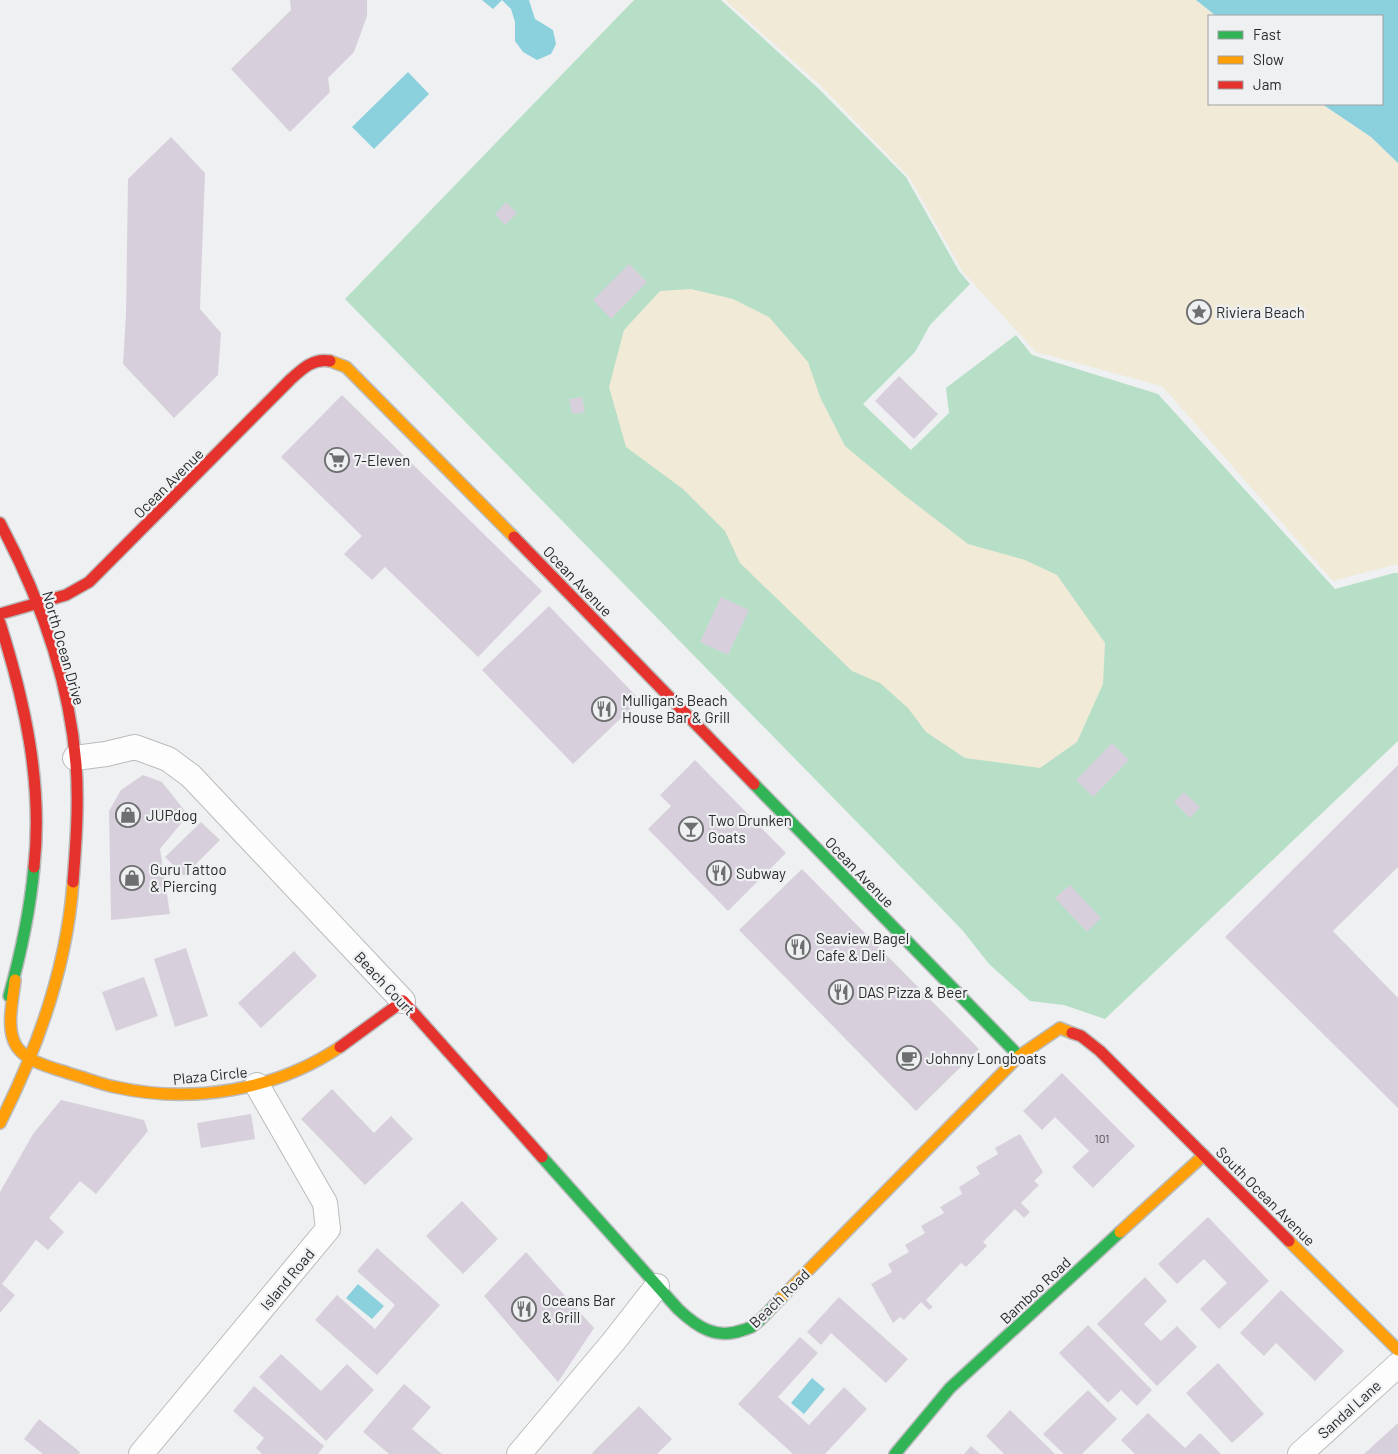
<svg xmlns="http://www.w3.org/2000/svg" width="1398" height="1454" font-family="Barlow,sans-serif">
  <rect width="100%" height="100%" fill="#eff0f1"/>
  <!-- green -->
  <path fill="#b7dfc7" d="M634 0H721L819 89 906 177 959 271 970 284 930 325 915 352 863 404 911 450 949 413 946 388 1016 335 1032 355 1158 394 1335 589 1394 573H1398V741L1105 1019 1064 1005 1030 1001 989 964 963 931 941 908 345 299Z"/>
  <!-- sand -->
  <path fill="#f0ead7" d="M725 0H1196L1216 16H1209V104H1322L1371 137 1398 163V565H1393L1333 581 1162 386 1036 352 963 272 909 177 821 86Z
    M691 289 733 299 769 317 808 362 820 397 845 446 904 495 968 544 1025 560 1057 575 1105 643 1103 684 1077 742 1040 768 965 758 926 732 908 708 880 683 852 671 740 563 725 531 683 489 626 447 609 387 624 330 660 291Z"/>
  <!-- water -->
  <path fill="#8bd0dd" d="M482 0H529L535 19 553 30 556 44 551 54 537 60 523 52 515 41V22L511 9 502 0 493 9Z
    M1196 0H1398V163L1371 137 1322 104H1382V16H1216Z
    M408 72 429 94 374 149 352 127Z
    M358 1284 384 1306 372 1319 346 1298Z
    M812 1378 825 1389 804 1414 791 1403Z"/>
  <!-- building -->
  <path fill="#d7d0dc" d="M290 0H367V16L354 52 328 78 330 92 290 132 231 69 291 10Z
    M171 137 205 173 200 309 221 333 218 375 174 418 123 364 126 314 128 179Z
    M506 202 517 213 505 225 495 214Z
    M629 264 647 282 611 319 593 300Z
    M899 376 938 414 914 439 875 401Z
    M342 395 542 591 478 657 385 567 372 580 344 554 362 536 281 457Z
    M582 397 585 412 572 414 569 399Z
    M721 597 749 610 728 655 700 642Z
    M549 606 640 700 573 764 482 670Z
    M1112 743 1129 760 1093 797 1076 780Z
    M695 760 786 853 728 911 648 829 671 806 660 795Z
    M1398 765V867L1333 931 1398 998V1108L1225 937Z
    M143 775 162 782 188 815 160 849 170 914 111 920 109 811 121 790Z
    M1184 792 1200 807 1190 818 1174 802Z
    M201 822 220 840 184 876 165 857Z
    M802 869 979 1049 916 1111 739 930Z
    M1070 885 1101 918 1087 932 1055 898Z
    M186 948 208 1016 175 1027 154 959Z
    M294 951 317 976 261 1028 238 1003Z
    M144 977 158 1016 116 1031 102 992Z
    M1062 1073 1135 1146 1093 1188 1072 1167 1089 1151 1055 1117 1042 1130 1023 1111Z
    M332 1089 374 1133 391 1116 413 1139 365 1185 301 1119Z
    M61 1100 144 1120 148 1131 96 1194 80 1181 49 1218 64 1232 48 1250 36 1240 2 1284 15 1295 0 1313V1192L33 1134Z
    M251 1114 255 1139 201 1148 197 1123Z
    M1020 1134 1043 1172 1034 1181 1039 1185 1021 1203 1030 1212 1024 1218 1015 1209 983 1242 987 1246 966 1267 961 1263 926 1300 933 1307 929 1310 921 1302 904 1320 900 1317 893 1323 871 1284 892 1272 888 1264 909 1252 905 1245 925 1233 921 1226 944 1213 940 1207 962 1194 959 1187 980 1174 976 1167 998 1154 995 1148Z
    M462 1201 498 1239 463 1274 426 1236Z
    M1208 1217 1269 1281 1219 1329 1200 1309 1227 1283 1204 1259 1177 1284 1158 1264Z
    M377 1248 440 1305 377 1375 315 1320 337 1295 375 1329 395 1305 357 1271Z
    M526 1252 594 1328 558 1382 484 1296Z
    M1145 1277 1167 1301 1144 1324 1161 1341 1177 1326 1197 1347 1157 1386 1097 1324Z
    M1281 1290 1344 1351 1315 1381 1276 1343 1264 1356 1240 1333Z
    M839 1297 908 1359 886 1383 831 1333 821 1345 807 1332Z
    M1088 1325 1152 1390 1137 1406 1121 1390 1108 1403 1059 1353Z
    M800 1337 818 1353 778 1397 809 1425 844 1387 867 1409 825 1454H793L738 1404Z
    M281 1354 321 1391 347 1364 374 1390 326 1441 259 1377Z
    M1218 1363 1264 1414 1232 1443 1186 1393Z
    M404 1384 431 1407 412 1429 442 1454H389L363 1432Z
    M254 1386 324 1446 318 1454H262L256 1448 264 1438 233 1411Z
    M1088 1390 1117 1419 1082 1454H1064L1043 1434Z
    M639 1406 672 1439 657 1454H593L592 1453Z
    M1010 1410 1055 1454H1004L986 1436Z
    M1148 1413 1185 1448 1200 1433 1221 1454H1135L1121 1440Z
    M39 1419 80 1452 79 1454H43L24 1439Z
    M1398 1423V1454H1364Z
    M971 1446 980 1454H964Z"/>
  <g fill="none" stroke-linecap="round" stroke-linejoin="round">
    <defs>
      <path id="street" d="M75 758 106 754 135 747 168 759 191 776 403 1001
        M141 1454 328 1229 325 1203 257 1085
        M519 1454 614 1341 657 1286
        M1300 1454 1398 1365"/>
      <path id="fast" d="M754 784 1019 1056
        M9 996C21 953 30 911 34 867
        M542 1157 678 1309C697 1327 716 1340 743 1330 746 1329 751 1328 754 1325 764 1318 772 1307 781 1298
        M895 1454 950 1388 1120 1232"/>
      <path id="slow" d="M330 361 346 367 514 537
        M15 980C13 1000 5 1030 17 1047 28 1063 54 1068 71 1074 86 1078 100 1084 115 1087 192 1104 274 1091 340 1047
        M0 1123C38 1048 67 967 73 882
        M1120 1232 1204 1155
        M1289 1241 1398 1350
        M781 1298 1019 1056 1060 1028 1072 1033"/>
      <path id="jam" d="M0 523C40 598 69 679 76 764 79 803 76 843 73 882
        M514 537 754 784
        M0 614 66 595 89 582 290 380C302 369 313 358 330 361
        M0 623C25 702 43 784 34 867
        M1072 1033 1081 1036 1100 1051 1289 1241
        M340 1047 403 1001 542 1157"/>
    </defs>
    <!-- street casing -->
    <use href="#street" stroke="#babbbc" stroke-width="26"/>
    <!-- fast casing -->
    <use href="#fast" stroke="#babbbc" stroke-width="14"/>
    <!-- slow casing -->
    <use href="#slow" stroke="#babbbc" stroke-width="14"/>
    <!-- jam casing -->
    <use href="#jam" stroke="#babbbc" stroke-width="14"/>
    <!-- street -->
    <use href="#street" stroke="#fdfdfd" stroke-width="24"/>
    <!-- fast -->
    <use href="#fast" stroke="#30b455" stroke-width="11"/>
    <!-- slow -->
    <use href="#slow" stroke="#ff9f0a" stroke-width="11"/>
    <!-- jam -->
    <use href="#jam" stroke="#e5322d" stroke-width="11"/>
  </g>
  <!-- icons -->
  <defs>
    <symbol id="sight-ring" viewBox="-11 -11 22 22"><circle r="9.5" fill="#eef0f2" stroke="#6e6f70" stroke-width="1.5"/><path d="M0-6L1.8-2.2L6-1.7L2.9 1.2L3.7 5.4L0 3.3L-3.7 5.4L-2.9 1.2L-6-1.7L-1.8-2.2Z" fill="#6e6f70"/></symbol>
    <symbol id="supermarket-ring" viewBox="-11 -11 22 22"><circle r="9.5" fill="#eef0f2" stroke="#6e6f70" stroke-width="1.5"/><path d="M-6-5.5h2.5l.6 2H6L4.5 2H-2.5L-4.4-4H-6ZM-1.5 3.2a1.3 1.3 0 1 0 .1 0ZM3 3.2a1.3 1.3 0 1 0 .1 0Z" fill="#6e6f70"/></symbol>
    <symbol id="restaurant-ring" viewBox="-11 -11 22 22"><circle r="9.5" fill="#eef0f2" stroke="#6e6f70" stroke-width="1.5"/><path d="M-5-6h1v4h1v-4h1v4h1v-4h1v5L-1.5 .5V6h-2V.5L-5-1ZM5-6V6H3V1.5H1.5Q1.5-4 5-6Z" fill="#6e6f70"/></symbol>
    <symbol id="shop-ring" viewBox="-11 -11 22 22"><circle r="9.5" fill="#eef0f2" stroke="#6e6f70" stroke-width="1.5"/><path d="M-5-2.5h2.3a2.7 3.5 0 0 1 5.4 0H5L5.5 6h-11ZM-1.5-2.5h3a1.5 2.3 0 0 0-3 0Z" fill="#6e6f70"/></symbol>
    <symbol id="bar-ring" viewBox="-11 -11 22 22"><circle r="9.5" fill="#eef0f2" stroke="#6e6f70" stroke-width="1.5"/><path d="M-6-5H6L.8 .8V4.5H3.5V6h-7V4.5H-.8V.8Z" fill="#6e6f70"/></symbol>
    <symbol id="cafe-ring" viewBox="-11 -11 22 22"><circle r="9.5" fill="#eef0f2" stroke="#6e6f70" stroke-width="1.5"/><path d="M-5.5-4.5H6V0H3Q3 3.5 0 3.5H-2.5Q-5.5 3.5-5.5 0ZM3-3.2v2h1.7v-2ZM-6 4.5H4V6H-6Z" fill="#6e6f70"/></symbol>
  </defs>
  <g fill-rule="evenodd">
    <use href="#sight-ring" x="1185" y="298" width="28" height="28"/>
    <use href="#supermarket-ring" x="323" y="446" width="28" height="28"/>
    <use href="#restaurant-ring" x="590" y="695" width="28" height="28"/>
    <use href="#shop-ring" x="114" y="801" width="28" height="28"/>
    <use href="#bar-ring" x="677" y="815" width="28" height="28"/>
    <use href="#restaurant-ring" x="705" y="859" width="28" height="28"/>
    <use href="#shop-ring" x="118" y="864" width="28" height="28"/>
    <use href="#restaurant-ring" x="784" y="933" width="28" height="28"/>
    <use href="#restaurant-ring" x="827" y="978" width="28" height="28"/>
    <use href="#cafe-ring" x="895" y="1044" width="28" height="28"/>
    <use href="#restaurant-ring" x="510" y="1295" width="28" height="28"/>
  </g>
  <g text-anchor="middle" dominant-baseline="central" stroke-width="4.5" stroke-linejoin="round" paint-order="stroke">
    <!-- number labels -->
    <g font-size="12" fill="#545457">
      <text x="1102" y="1138">101</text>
    </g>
    <!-- poi labels -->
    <g font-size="15" fill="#292a2b" stroke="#eef0f2" text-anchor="start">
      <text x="1216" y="312">Riviera Beach</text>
      <text x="354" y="460">7-Eleven</text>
      <text x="622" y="700">Mulligan’s Beach<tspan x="622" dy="17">House Bar &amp; Grill</tspan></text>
      <text x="146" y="815">JUPdog</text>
      <text x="708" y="820">Two Drunken<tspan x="708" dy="17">Goats</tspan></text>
      <text x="150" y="869">Guru Tattoo<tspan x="150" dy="17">&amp; Piercing</tspan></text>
      <text x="736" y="873">Subway</text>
      <text x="816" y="938">Seaview Bagel<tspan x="816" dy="17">Cafe &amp; Deli</tspan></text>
      <text x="858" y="992">DAS Pizza &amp; Beer</text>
      <text x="926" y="1058">Johnny Longboats</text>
      <text x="542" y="1300">Oceans Bar<tspan x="542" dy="17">&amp; Grill</tspan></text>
    </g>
    <!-- street labels -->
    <g font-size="15" fill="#292a2b" stroke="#eef0f2">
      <text transform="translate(168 483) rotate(-45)">Ocean Avenue</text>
      <text transform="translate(578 581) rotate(46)">Ocean Avenue</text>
      <text transform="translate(64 648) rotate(74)">North Ocean Drive</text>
      <text transform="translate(860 872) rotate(46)">Ocean Avenue</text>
      <text transform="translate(385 983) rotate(47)">Beach Court</text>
      <text transform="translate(210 1075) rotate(-6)">Plaza Circle</text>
      <text transform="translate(1266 1196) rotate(45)">South Ocean Avenue</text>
      <text transform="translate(287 1279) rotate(-50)">Island Road</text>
      <text transform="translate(1035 1290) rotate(-43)">Bamboo Road</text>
      <text transform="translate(779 1298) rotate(-44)">Beach Road</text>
      <text transform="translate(1349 1409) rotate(-42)">Sandal Lane</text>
    </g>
  </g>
  <!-- legend -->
  <rect x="1208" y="15" width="175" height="90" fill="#eef0f2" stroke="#9fa1a2"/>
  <rect x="1218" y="31" width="25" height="8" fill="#30b455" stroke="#9fa1a2"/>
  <text x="1253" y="40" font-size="15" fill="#292a2b">Fast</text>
  <rect x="1218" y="56" width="25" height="8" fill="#ff9f0a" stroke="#9fa1a2"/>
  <text x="1253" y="65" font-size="15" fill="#292a2b">Slow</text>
  <rect x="1218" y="81" width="25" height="8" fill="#e5322d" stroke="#9fa1a2"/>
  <text x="1253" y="90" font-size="15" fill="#292a2b">Jam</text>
</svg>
